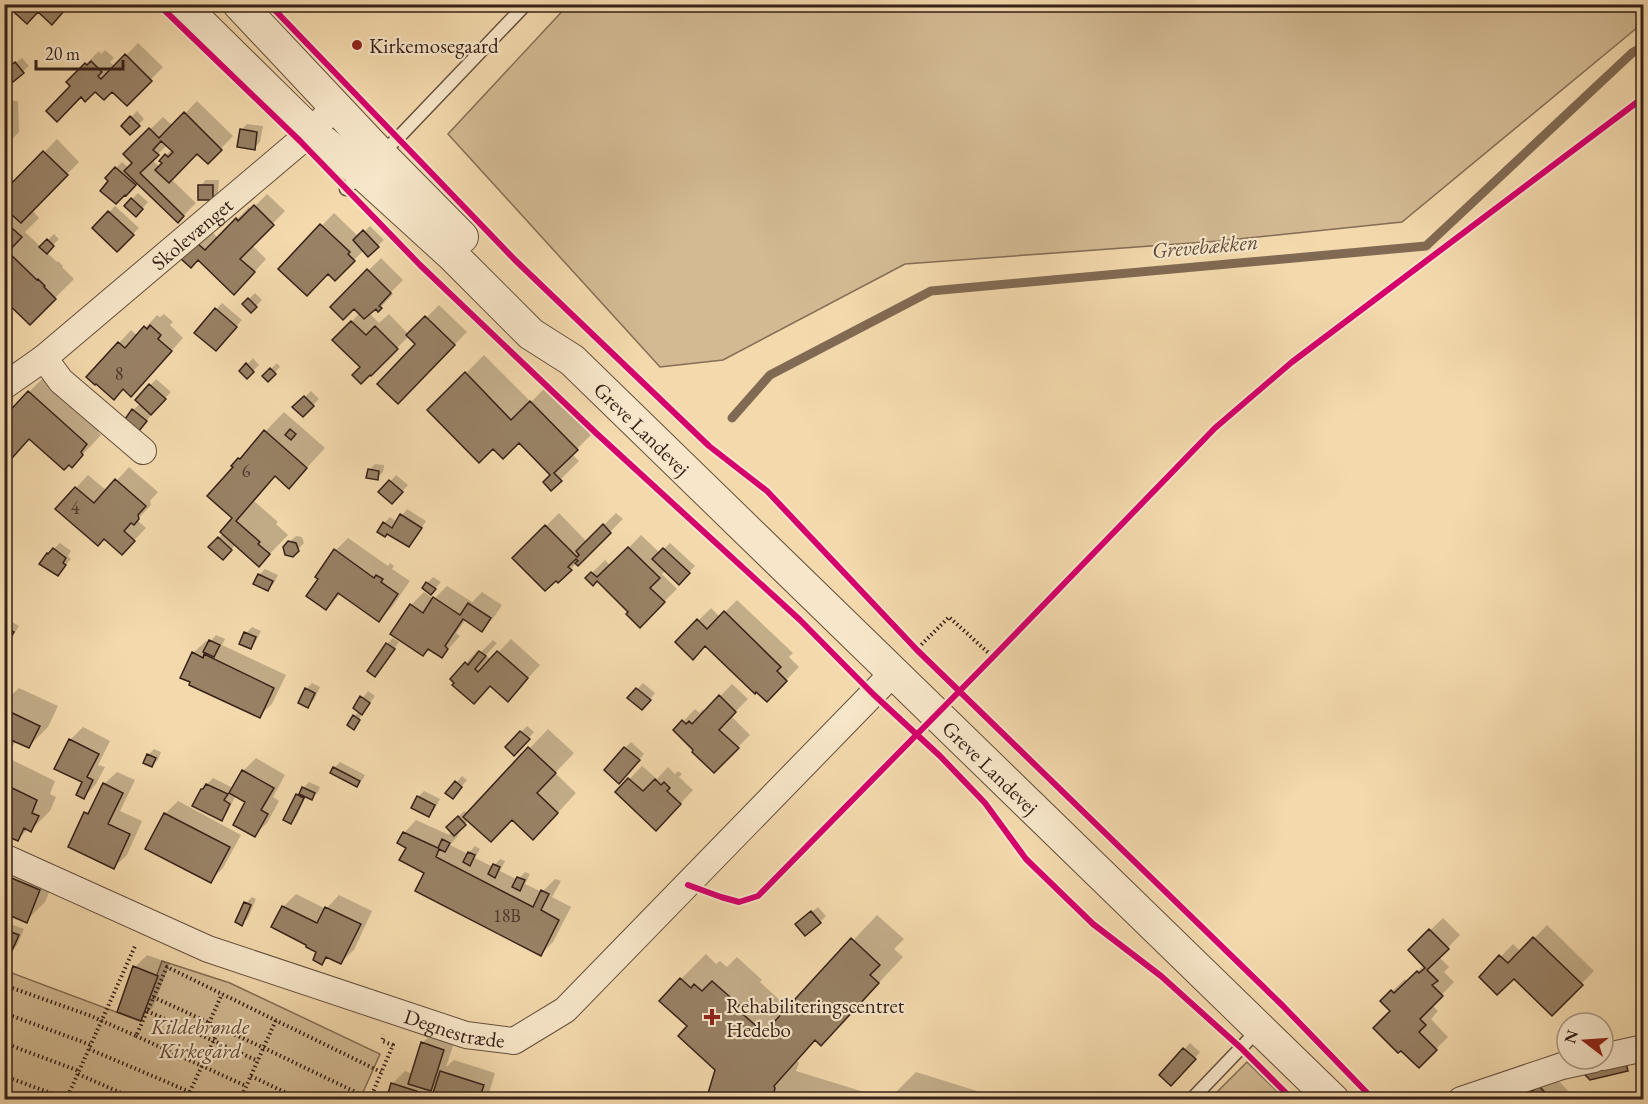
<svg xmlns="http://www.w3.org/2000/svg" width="1648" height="1104" font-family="'EB Garamond',serif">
  <rect width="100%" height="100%" fill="#f3d9ac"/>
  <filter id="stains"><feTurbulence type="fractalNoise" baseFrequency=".00333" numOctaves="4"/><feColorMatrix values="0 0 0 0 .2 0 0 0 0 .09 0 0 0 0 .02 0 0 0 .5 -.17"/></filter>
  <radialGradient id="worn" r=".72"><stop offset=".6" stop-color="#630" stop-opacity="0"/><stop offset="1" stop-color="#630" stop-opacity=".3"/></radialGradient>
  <!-- green -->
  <path fill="#d3ba93" stroke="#846e56" stroke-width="1.5" d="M568 5 1643 4 1644 22 1402 222 1219 241 905 264 723 360 660 367 448 134Z
    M162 961 230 983 380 1054 360 1099H5L4 970 140 1021Z
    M1247 1062 1285 1099H1210Z"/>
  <!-- shadow -->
  <path fill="#0003" fill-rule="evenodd" d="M138 43 163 67 127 104 112 90H95L72 86 68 82 99 51 101 54 105 50 114 58 110 62 115 67Z
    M22 58 29 66 13 80 12 65Z
    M4 101H18L19 132 4 147Z
    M197 101 233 136 208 162 198 152 171 179 196 203 178 221 138 182 132 188 110 181 116 168 122 162 129 168 134 163 125 154 163 117 173 126ZM167 145 172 149 161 160 164 163 160 167 152 160Z
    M137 111 144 119 130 133 123 126Z
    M247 124 263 126 260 142 254 148 241 130Z
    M57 139 79 162 32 210 39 218 25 232 41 247 54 234 59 239 46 252 57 262 58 261 63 266 62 267 74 279 30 323 4 298V189L7 191Z
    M206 180H219L218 193 212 199 200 186Z
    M138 193 148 202 142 209 132 199Z
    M267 194 285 211 252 245 266 259 247 280 199 258H182L212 232 218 238 249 207 252 209Z
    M115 206 139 228 117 250 94 228Z
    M334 213 359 237 370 226 384 240 368 255 364 250 335 279 328 273 280 269Z
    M381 258 403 280 391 292 393 294 381 307 378 309 376 307 369 313 379 323 389 314 409 335 439 305 467 332 398 402 417 344 409 336 371 374 334 339 360 313 354 307H332Z
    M255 293 262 300 251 311 244 304Z
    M222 303 242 320 221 343 196 333Z
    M164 314 173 322 170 325 183 338 144 382 119 343 131 330 138 336 157 315 160 317Z
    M484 355 531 402 550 383 596 430 572 454 579 461 551 489 552 475 519 441 493 446 429 410Z
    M253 358 259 365 247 377 241 371Z
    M277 363 280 367 268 380 264 376Z
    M48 373 105 425 98 432 101 435 72 466 30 438 4 465 29 392Z
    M156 379 171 392 150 414 151 415 145 423 133 410 141 403 137 400Z
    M311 391 319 399 303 415 295 407Z
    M284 412 325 448 289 487 276 475 254 501 278 522 276 524 288 535 259 565 236 544 229 552 211 547 223 533 234 517 235 467 233 465Z
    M375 464 384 465 383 472 377 478 369 470Z
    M129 467 158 492 150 501 151 505 137 520 146 528 122 553 76 488 88 475 107 491Z
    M396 475 408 485 398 496 381 492Z
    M407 509 426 521 415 539 409 545 384 523 390 517 397 522Z
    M559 513 587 542 616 513 623 519 578 564 577 563 558 581 514 558Z
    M641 535 660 553 670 543 695 566 679 583 666 570 662 574 677 589 640 625 630 612 597 579 587 578 605 560 611 566Z
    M296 536 302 537 304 543 293 555 284 547Z
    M348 538 388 566 390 563 394 566 392 569 410 581 392 607 379 620 341 593 326 608 336 550Z
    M60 543 71 551 68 556 71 559 58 574 41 563 48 554Z
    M265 569 278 575 274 583 268 589 259 575Z
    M433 577 441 582 431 593 427 583Z
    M447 586 472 602 482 592 502 605 494 617 482 630 466 619 456 633 460 636 442 656 429 648 423 654 411 605 424 592 434 599Z
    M737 600 793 653 789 657 799 667 767 700 706 645 677 642 711 608 720 617Z
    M12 622 19 626 11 639 5 645 4 629Z
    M252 627 261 631 256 641 250 647 246 633Z
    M216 635 225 639 222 645 286 675 272 704 259 716 193 653 206 641 210 642Z
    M393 638 399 642 381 669 387 644Z
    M511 639 540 665 508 700 466 663 478 650 481 652 493 640 497 643 486 655 491 660Z
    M312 683 320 687 314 700 308 706 306 689Z
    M643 683 655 693 648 702 630 697Z
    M732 684 748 699 731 716 750 735 714 771 675 730 695 709 700 713 703 709 705 712Z
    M19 688 58 706 48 727 29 746 17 741 4 754V702Z
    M368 691 375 696 363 712 365 714 363 712 357 723H359L354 728V716L359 711 355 708Z
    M527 726 534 732 514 754 507 747Z
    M83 727 110 741 98 765 105 767 96 784 84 797V782L70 740Z
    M548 729 574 753 555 773 576 793 552 819 469 820 459 829 461 830 457 837 450 845 468 854 475 846 480 849 475 858 493 867 500 859 505 861 500 871 518 880 525 872 530 874 525 884 542 892 555 879 561 881 552 897 571 907 553 942 540 955 426 873 408 847 404 833 416 820 449 835 452 831 448 827 464 811 468 814Z
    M631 742 644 754 625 776V748Z
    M154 749 161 752 158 760 152 766 148 755Z
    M4 756 55 781 50 794 56 797 50 811 31 830 28 829 18 839 4 833Z
    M256 758 285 775 273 797 279 801 267 823 254 835 248 802 236 795 227 813 221 819 202 789 213 778 233 788 243 771Z
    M340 762 365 775 363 779 357 785 334 768Z
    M642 766 657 779 668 767 675 774 678 771 682 774 679 777 693 790 669 816 617 792Z
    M117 772 135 780 120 811 142 821 127 855 114 867 86 813 95 804 104 784Z
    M462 776 467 780 458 791 447 793Z
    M309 782 320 787 318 792 312 798 306 796 297 816 291 822 297 795Z
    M424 791 440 799 434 810 428 816 418 797Z
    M178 801 241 835 223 868 210 881 165 814Z
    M4 849 58 871 45 902 26 921 4 912Z
    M296 894 326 909 339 895 372 911 354 950 341 962 328 956 322 963 318 951 283 907Z
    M252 897 256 899 248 918 242 924 246 903Z
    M818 907 826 916 820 922 803 919Z
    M877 915 904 939 894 949 903 957 821 1044 817 1039 797 1061 799 1063 796 1071 887 1099 893 1093 894 1094 916 1072 1006 1100H707L716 1070 689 1026 681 979 706 954 716 964 720 961 727 967 737 957 762 980 760 982 789 1009Z
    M1443 918 1460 935 1439 957 1449 967 1444 972 1454 982 1432 1005 1438 1011 1431 1019 1448 1037 1419 1066 1392 1011 1382 1001 1405 979 1407 982 1424 965 1410 950Z
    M13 925 24 929 17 945 11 951 4 949V937L7 931Z
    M1547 925 1594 971 1552 1014 1514 977H1481L1513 944 1521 952Z
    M147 955 170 963 153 1007 141 1019 135 967Z
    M435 1031 456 1037 446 1067 454 1060 495 1073 487 1100H387L392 1084 405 1071 413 1074 422 1043Z
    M1190 1043 1200 1052 1177 1078 1161 1075Z
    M1552 1074 1577 1100H1520L1529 1091Z"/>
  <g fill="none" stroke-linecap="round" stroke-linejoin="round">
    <!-- stream -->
    <path stroke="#816a53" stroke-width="9" d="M732 418 770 375 931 291 1426 246 1632 53 1644 46"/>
  </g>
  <!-- building -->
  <path fill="#988165" stroke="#362119" stroke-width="1.5" d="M4 4H70L52 25 38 12 27 24 6 5 4 7Z
    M125 54 152 81 127 106 112 92 104 100 95 92 85 102 81 97 57 122 46 111 70 86 66 82 85 63 87 65 91 61 102 72 98 76 101 79Z
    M15 62 24 73 13 82 4 71Z
    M184 112 222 150 208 164 197 154 169 183 155 170 162 163 159 161 165 154 168 157 173 152 161 141 153 150 159 155 140 173 184 216 178 223 124 171 132 163 123 154 149 128 159 138Z
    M130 116 140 126 130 135 121 126Z
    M240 129 257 132 255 150 237 147Z
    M43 151 68 175 21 223 4 208V191Z
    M115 167 136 185 126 196 125 195 116 204 100 191 108 181 105 178Z
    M198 185H213V200H198Z
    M131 198 143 209 136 217 124 206Z
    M254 205 274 225 240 259 255 272 234 295 198 260 191 268 180 258 198 244 205 250 236 218 238 221Z
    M108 211 134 235 117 252 92 228Z
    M4 221 22 237 8 252 37 280 38 279 45 286 44 287 56 299 30 325 4 300Z
    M320 224 350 252 348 254 355 261 335 281 328 274 307 296 278 269Z
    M363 230 379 247 368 257 353 240Z
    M47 239 54 246 47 254 39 247Z
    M367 269 391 293 379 306 382 308 378 312 376 309 364 319 354 309 343 320 330 307Z
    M248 298 257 307 251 313 242 304Z
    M215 308 237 327 216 351 194 333Z
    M425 316 455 345 398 404 377 384 415 344 406 335Z
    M351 321 366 335 375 326 398 349 371 376 370 375 361 384 352 375 360 367 332 340Z
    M150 325 161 335 158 339 172 351 131 397 123 389 114 400 96 384 95 385 86 377 118 342 125 348 144 326 147 329Z
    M246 363 254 372 247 379 239 371Z
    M270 368 276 374 268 382 262 376Z
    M465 372 511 420 530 401 578 450 554 473 562 481 551 491 543 482 550 475 519 443 503 459 493 449 479 463 427 410Z
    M149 384 166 399 151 415 135 400Z
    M28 391 87 444 81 452 83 455 72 468 69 465 64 470 29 439 4 467V417Z
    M304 396 314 406 303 417 292 407Z
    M132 409 147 421 139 431 125 419Z
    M290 429 296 434 291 440 285 435Z
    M264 430 307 468 289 489 275 476 236 521 260 542 258 544 270 554 259 567 220 532 232 518 207 496 233 467 231 466 238 458 240 459Z
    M368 469 379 471 378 480 366 478Z
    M115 479 146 506 138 515 139 519 134 525 131 523 124 531 135 541 122 555 104 539 98 546 55 509 75 487 94 503Z
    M389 480 403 492 392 504 378 492Z
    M400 514 422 528 409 547 387 534 385 537 377 532 383 522 392 528Z
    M603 524 611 533 578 566 575 563 578 561 576 559 568 567 572 570 558 583 556 581 545 591 512 558 545 525 577 557 579 555 576 551Z
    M218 537 232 550 223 560 208 547Z
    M288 541 296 543 299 551 293 557 285 555 283 547Z
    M628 547 660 578 650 588 665 602 640 628 626 614 628 612 597 581 593 586 585 578 591 572 597 577Z
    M53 548 66 558 63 563 66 565 58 576 39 564 47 553 48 554Z
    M663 548 690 573 679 585 652 559Z
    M334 549 374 578 376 575 383 579 381 582 398 594 379 622 338 593 326 610 306 596 318 579 315 577Z
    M258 574 273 581 268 591 253 584Z
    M426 582 436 589 431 595 422 588Z
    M433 597 460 615 468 603 491 618 482 632 463 619 445 646 448 649 442 658 428 649 423 656 390 634 410 604 423 613Z
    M724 611 781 667 777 671 787 681 767 702 756 692 755 694 705 646 693 660 675 642 697 619 707 629Z
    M4 627 14 632 5 647H4Z
    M244 632 256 637 251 649 239 644Z
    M209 640 220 645 214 657 203 652Z
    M386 643 395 649 375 677 367 671Z
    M479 651 486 656 475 669 478 672 497 651 528 678 508 702 490 686 474 704 452 685 454 683 450 679 465 662 468 665Z
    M192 652 203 658 204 654 274 688 260 718 189 685 190 682 180 678Z
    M305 688 315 693 308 708 298 703Z
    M636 688 651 700 642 710 627 698Z
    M719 695 736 712 719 730 739 748 714 773 692 752 693 750 673 730 682 720 686 724 689 721 692 724Z
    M360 696 370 703 362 715 353 708Z
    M4 709 40 726 29 748 4 737Z
    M353 715 360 720 354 730 347 725Z
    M520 731 530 739 514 756 505 747Z
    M69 739 99 754 87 777 93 780 84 799 76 795 82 782 54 769Z
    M528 747 556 773 537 793 558 813 533 840 512 820 491 842 463 817Z
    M624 747 640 760 619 784 604 770Z
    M147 754 156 758 152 767 143 763Z
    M333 767 360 781 357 787 330 773Z
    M242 770 274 788 261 810 268 814 255 837 233 825 245 802 229 793Z
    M628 778 643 791 655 779 661 785 664 782 670 788 667 791 681 804 656 831 615 792Z
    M455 781 462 787 453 799 445 793Z
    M103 783 123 793 108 824 130 834 114 869 68 847 84 812 88 814Z
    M4 784 37 800 32 813 39 816 31 832 24 828 18 841 4 835Z
    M206 784 228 794 224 800 230 804 222 821 192 806 201 789H203Z
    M302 787 315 793 312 800 299 794Z
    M296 794 304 798 291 824 283 820Z
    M417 796 435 805 429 817 411 808Z
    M164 813 230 847 211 883 145 849Z
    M458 816 466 825 454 836 446 827Z
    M403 832 438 848 442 839 450 843 445 852 439 849 436 857 533 907 541 890 549 894 541 910 559 920 541 956 415 891 424 873 399 860 406 848 397 843Z
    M468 852 475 855 470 866 463 862Z
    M493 864 500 867 495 878 488 874Z
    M4 875 40 890 27 923 4 913Z
    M517 877 525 880 520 891 512 887Z
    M244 902 251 905 242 926 235 922Z
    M282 906 317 923 325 907 361 924 341 964 326 957 322 965 313 960 316 952 306 947V945L271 927Z
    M811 911 821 923 805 936 795 924Z
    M1429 929 1449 949 1427 970 1438 981 1432 985 1443 996 1420 1019 1426 1025 1419 1032 1437 1050 1419 1068 1401 1051 1398 1053 1373 1028 1390 1011 1380 1001 1391 990 1394 993 1417 971 1419 973 1425 968 1408 950Z
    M6 930 19 935 11 953 4 950Z
    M1533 937 1583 985 1552 1016 1514 979 1497 995 1479 977 1499 955 1508 963Z
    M851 938 880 965 870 975 879 983 821 1046 815 1040 774 1086 775 1088 773 1096 785 1100H706L715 1070 678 1036 687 1026 659 1001 680 978 691 988 694 984 702 991 712 981 739 1005 736 1008 764 1033Z
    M133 966 158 976 141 1021 117 1012Z
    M421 1042 444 1050 431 1091 408 1084Z
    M1183 1048 1196 1059 1171 1086 1159 1075Z
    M1626 1063 1628 1071 1590 1080 1583 1073Z
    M440 1071 484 1085 479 1100H386L391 1083 432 1096Z
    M1539 1086 1552 1100H1520Z"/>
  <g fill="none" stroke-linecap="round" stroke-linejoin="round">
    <defs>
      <path id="service" d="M380 154 397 139 526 4
        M346 189 362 173
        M1191 1100 1259 1029"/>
      <g id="minor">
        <path d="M44 358 61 381 143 451"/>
        <path id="s1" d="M4 386 44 358 311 132 335 106"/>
        <path id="s2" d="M4 857 208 949 466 1035 514 1041 565 1010 893 673"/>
        <path d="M1603 1057 1644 1048"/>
        <path d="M1461 1100 1562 1066 1594 1059"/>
      </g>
      <g id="tertiary">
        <path id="s3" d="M181 4 311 132 362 173 452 255 531 334 572 360 1333 1100"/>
        <path d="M239 4 380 154 462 237"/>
      </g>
    </defs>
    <!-- service casing -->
    <use href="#service" stroke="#654f3e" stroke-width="15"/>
    <!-- minor casing -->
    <use href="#minor" stroke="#654f3e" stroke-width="28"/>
    <!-- tertiary casing -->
    <use href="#tertiary" stroke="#654f3e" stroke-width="34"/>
    <!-- path -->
    <path stroke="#362119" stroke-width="4" stroke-dasharray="1.5 3" stroke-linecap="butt" d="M915 651 949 617 993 657
      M4 985 91 1016 136 1036 167 967 381 1072
      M153 997 264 1048 370 1099
      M147 1011 258 1061
      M4 1013 91 1045
      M209 1023 222 994
      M136 1036 246 1086
      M4 1043 79 1071
      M89 1049 209 1100
      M78 1074 137 1100
      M4 1076 67 1099
      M251 1076 301 1100
      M370 1099 393 1045 382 1041 384 1035
      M66 1100 136 944
      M186 1100 220 1027
      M240 1100 276 1020"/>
    <!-- service -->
    <use href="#service" stroke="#f7e6c9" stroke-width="12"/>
    <!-- minor -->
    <use href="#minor" stroke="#f7e6c9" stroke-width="26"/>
    <!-- tertiary -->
    <use href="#tertiary" stroke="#f7e6c9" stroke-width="32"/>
    <defs>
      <path id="cycleway" d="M158 4 300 141 420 265 596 433 800 620 873 694 940 756 985 803 1026 859 1093 924 1161 976 1241 1048 1293 1100
        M269 4 515 260 709 446 767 491 917 650 1283 1006 1374 1100
        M688 885 721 897 739 902 758 896 993 657 1215 428 1292 362 1644 97"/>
    </defs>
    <!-- cycleway casing -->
    <use href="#cycleway" stroke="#f7e6c9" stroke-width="10"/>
    <!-- cycleway -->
    <use href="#cycleway" stroke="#d6006c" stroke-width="6"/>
  </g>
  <!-- markers -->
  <g fill="#8f2418" stroke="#f7e6c9" stroke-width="2">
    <circle cx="357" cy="45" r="6"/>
    <path d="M709 1008h6v6h6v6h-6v6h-6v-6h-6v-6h6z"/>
  </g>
  <g text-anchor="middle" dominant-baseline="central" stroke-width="4.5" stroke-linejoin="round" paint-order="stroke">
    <!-- number labels -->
    <g font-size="18" fill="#4e392c">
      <text x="119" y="373">8</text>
      <text x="246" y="470">6</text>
      <text x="75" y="507">4</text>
      <text x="507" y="915">18B</text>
    </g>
    <!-- poi labels -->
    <g font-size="21" fill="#362119" stroke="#f7e6c9" text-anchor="start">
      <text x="369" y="45">Kirkemosegaard</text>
      <text x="726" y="1005">Rehabiliteringscentret<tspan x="726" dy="24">Hedebo</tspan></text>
    </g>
    <!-- street labels -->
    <g font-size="21" fill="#362119" stroke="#f7e6c9">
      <text stroke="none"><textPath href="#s1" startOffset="242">Skolevænget</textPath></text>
      <text stroke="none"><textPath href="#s3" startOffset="628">Greve Landevej</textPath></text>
      <text stroke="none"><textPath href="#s3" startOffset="1114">Greve Landevej</textPath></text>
      <text stroke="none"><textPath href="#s2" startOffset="483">Degnestræde</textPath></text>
    </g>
    <!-- park labels -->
    <g font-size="21" font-style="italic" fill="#5d4738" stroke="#f7e6c9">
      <text x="200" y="1026">Kildebrønde<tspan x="200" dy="24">Kirkegård</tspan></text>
    </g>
    <!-- water labels -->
    <g font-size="22" font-style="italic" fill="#624b3b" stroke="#f7e6c9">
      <text transform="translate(1205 246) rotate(-5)">Grevebækken</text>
    </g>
  </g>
  <!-- margin -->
  <rect width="1648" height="1104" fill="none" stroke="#f3d9ac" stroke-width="24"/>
  <rect x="6" y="6" width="1636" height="1092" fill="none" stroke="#362119" stroke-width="3"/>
  <rect x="12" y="12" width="1624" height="1080" fill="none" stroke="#362119" stroke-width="1.5"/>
  <!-- north arrow -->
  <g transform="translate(1585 1041) rotate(287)"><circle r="28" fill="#f7e6c9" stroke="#aa9783" stroke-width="1.5"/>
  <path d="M0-4.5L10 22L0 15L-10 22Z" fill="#8f2418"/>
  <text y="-9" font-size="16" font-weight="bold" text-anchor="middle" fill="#362119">N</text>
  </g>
  <!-- scale -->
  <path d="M36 60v9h87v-9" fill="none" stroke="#362119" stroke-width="3"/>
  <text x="45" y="60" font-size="18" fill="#362119" stroke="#f7e6c9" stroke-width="4.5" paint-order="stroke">20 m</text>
  <rect width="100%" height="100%" filter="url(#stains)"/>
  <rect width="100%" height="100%" fill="url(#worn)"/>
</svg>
